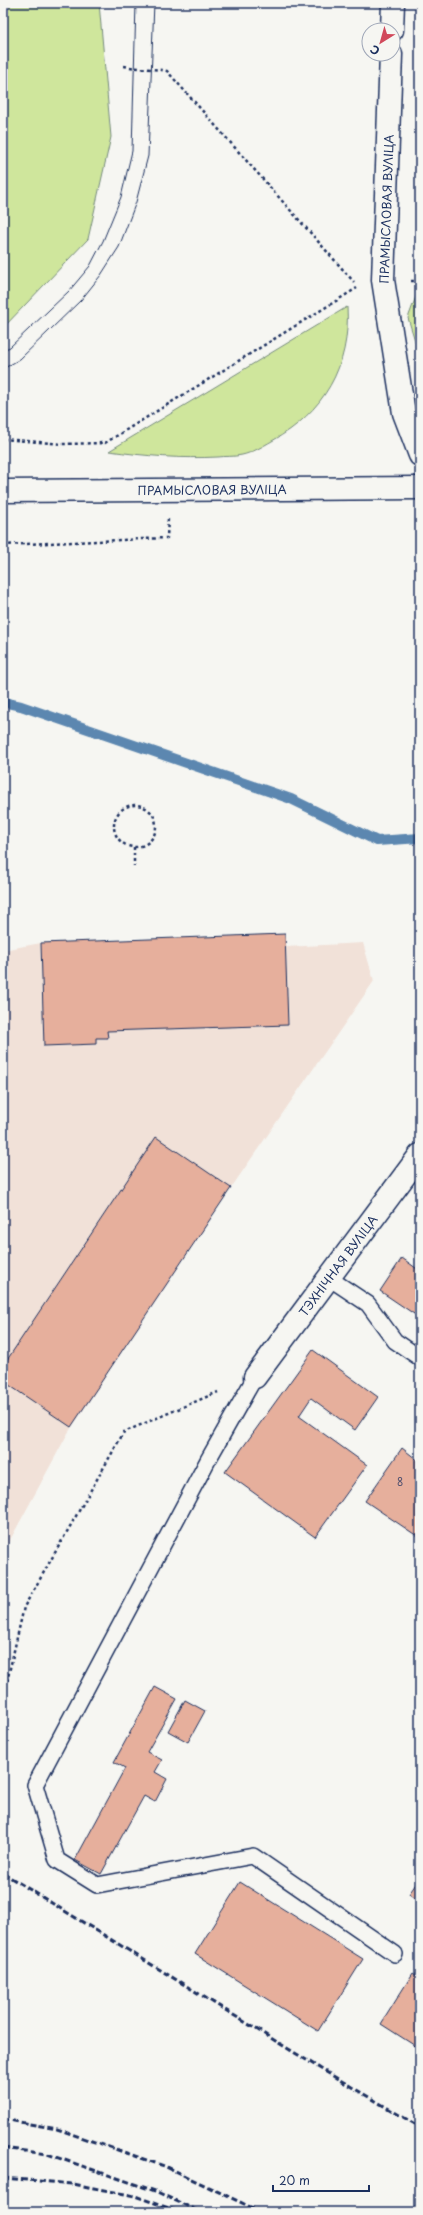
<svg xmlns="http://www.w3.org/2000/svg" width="423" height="2215" font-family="'Playpen Sans',sans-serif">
  <rect width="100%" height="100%" fill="#f6f6f2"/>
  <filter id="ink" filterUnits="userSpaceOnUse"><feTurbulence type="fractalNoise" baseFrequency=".025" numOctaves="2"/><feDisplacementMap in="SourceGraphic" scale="8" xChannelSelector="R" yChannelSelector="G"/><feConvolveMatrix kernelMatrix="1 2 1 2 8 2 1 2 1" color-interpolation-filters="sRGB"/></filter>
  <g filter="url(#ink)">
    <!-- built -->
    <path fill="#f1e1d8" d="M285 934V947L363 943 374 981 231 1188 68 1433 3 1553V950L41 943Z"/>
    <!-- green -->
    <path fill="#cfe69c" stroke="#758a7d" d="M3 3H99L111 137 88 239 3 328Z
      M417 294H420V357L408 318Z
      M347 307C351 366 323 413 272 441 263 446 252 453 242 455 234 457 225 456 218 457 181 459 145 456 109 451Z"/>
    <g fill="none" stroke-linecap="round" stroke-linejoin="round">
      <!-- stream -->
      <path stroke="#5c87b0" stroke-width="10" d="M3 702 21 706 291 799 377 841 420 838"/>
    </g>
    <!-- building -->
    <path fill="#e6af9c" stroke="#1b2f5e" d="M285 934 288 1025 107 1031 108 1038H96V1044L44 1046 41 943Z
      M156 1137 231 1188 71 1427 3 1381V1366Z
      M402 1258 420 1271V1318L380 1291Z
      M313 1350 378 1397 355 1430 311 1398 299 1416 367 1465 315 1537 225 1472Z
      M402 1448 420 1462V1538L365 1501Z
      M155 1687 177 1699 147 1752 162 1760 155 1772 167 1779 155 1802 144 1796 101 1874 75 1860 125 1768 114 1762Z
      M185 1700 205 1711 188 1742 168 1731Z
      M420 1878V1902L409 1894Z
      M240 1882 363 1959 318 2031 195 1954Z
      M413 1973 420 1978V2049L381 2024Z"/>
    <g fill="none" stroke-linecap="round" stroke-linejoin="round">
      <defs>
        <path id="lane" d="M329 1278 368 1304 395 1341 420 1358
          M255 1377 208 1460 35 1785 57 1860 97 1885 253 1856 395 1954"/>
        <g id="street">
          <path id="s1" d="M255 1377 420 1155"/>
        </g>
        <g id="secondary">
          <path d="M392 30 393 3"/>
          <path d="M391 54 383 280 404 413 420 455"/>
          <path id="s2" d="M3 491 420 488"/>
        </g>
      </defs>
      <!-- lane casing -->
      <use href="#lane" stroke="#1b2f5e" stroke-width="18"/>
      <!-- street casing -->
      <use href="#street" stroke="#1b2f5e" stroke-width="25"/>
      <!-- secondary casing -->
      <use href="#secondary" stroke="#1b2f5e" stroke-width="25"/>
      <!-- path -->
      <path stroke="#1b2f5e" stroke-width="2.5" stroke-dasharray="3 3" stroke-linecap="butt" d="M124 66C138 69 152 68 167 71L354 282
        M411 281H420
        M3 439 62 444 105 443 357 288
        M3 545 167 538 168 518
        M114 826a21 21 0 1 1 42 0a21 21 0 1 1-42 0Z
        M134 847V866
        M3 1699 24 1607 124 1432 218 1392"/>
      <!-- lane -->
      <use href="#lane" stroke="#f6f6f2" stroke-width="15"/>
      <!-- street -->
      <use href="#street" stroke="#f6f6f2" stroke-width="22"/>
      <!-- secondary -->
      <use href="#secondary" stroke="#f6f6f2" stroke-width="22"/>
      <!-- tram -->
      <path stroke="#1b2f5e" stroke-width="1" d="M3 350 10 347 69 291 90 266 103 241 121 197 132 151 136 3
        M3 369 20 359 81 300 101 275 119 247 136 202 148 156 154 3"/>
      <!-- rail -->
      <path stroke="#1b2f5e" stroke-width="3" stroke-dasharray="6 3" stroke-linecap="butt" d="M3 1873 321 2069 420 2127
        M3 2119 57 2129 164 2166 261 2212
        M3 2148 47 2154 155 2191 200 2212
        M3 2178 73 2184 135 2196 180 2212"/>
    </g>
  </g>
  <g text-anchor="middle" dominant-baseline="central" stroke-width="3" stroke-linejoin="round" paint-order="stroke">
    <!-- number labels -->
    <g font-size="10" fill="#4e4f6e">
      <text x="400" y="1481">8</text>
    </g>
    <!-- street labels -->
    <g font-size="12" fill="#1b2f5e" stroke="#f6f6f2">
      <text transform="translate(386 209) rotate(-88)">ПРАМЫСЛОВАЯ ВУЛІЦА</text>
      <text stroke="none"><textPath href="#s2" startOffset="209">ПРАМЫСЛОВАЯ ВУЛІЦА</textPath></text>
      <text stroke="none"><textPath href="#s1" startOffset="139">ТЭХНІЧНАЯ ВУЛІЦА</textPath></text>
    </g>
  </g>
  <!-- margin -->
  <rect width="423" height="2215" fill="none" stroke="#f6f6f2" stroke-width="16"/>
  <rect x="8" y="8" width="407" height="2199" fill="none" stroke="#1b2f5e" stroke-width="1.5" filter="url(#ink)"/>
  <!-- north arrow -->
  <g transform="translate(381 42) rotate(217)"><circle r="19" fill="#f6f6f2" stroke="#9ea6b7"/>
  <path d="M0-3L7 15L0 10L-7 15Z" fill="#d1495b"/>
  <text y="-6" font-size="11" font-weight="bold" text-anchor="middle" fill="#1b2f5e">С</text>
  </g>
  <!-- scale -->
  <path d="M273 2185v6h96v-6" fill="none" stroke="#1b2f5e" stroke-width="2"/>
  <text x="279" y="2185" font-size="12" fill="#1b2f5e" stroke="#f6f6f2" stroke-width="3" paint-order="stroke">20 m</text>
</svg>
